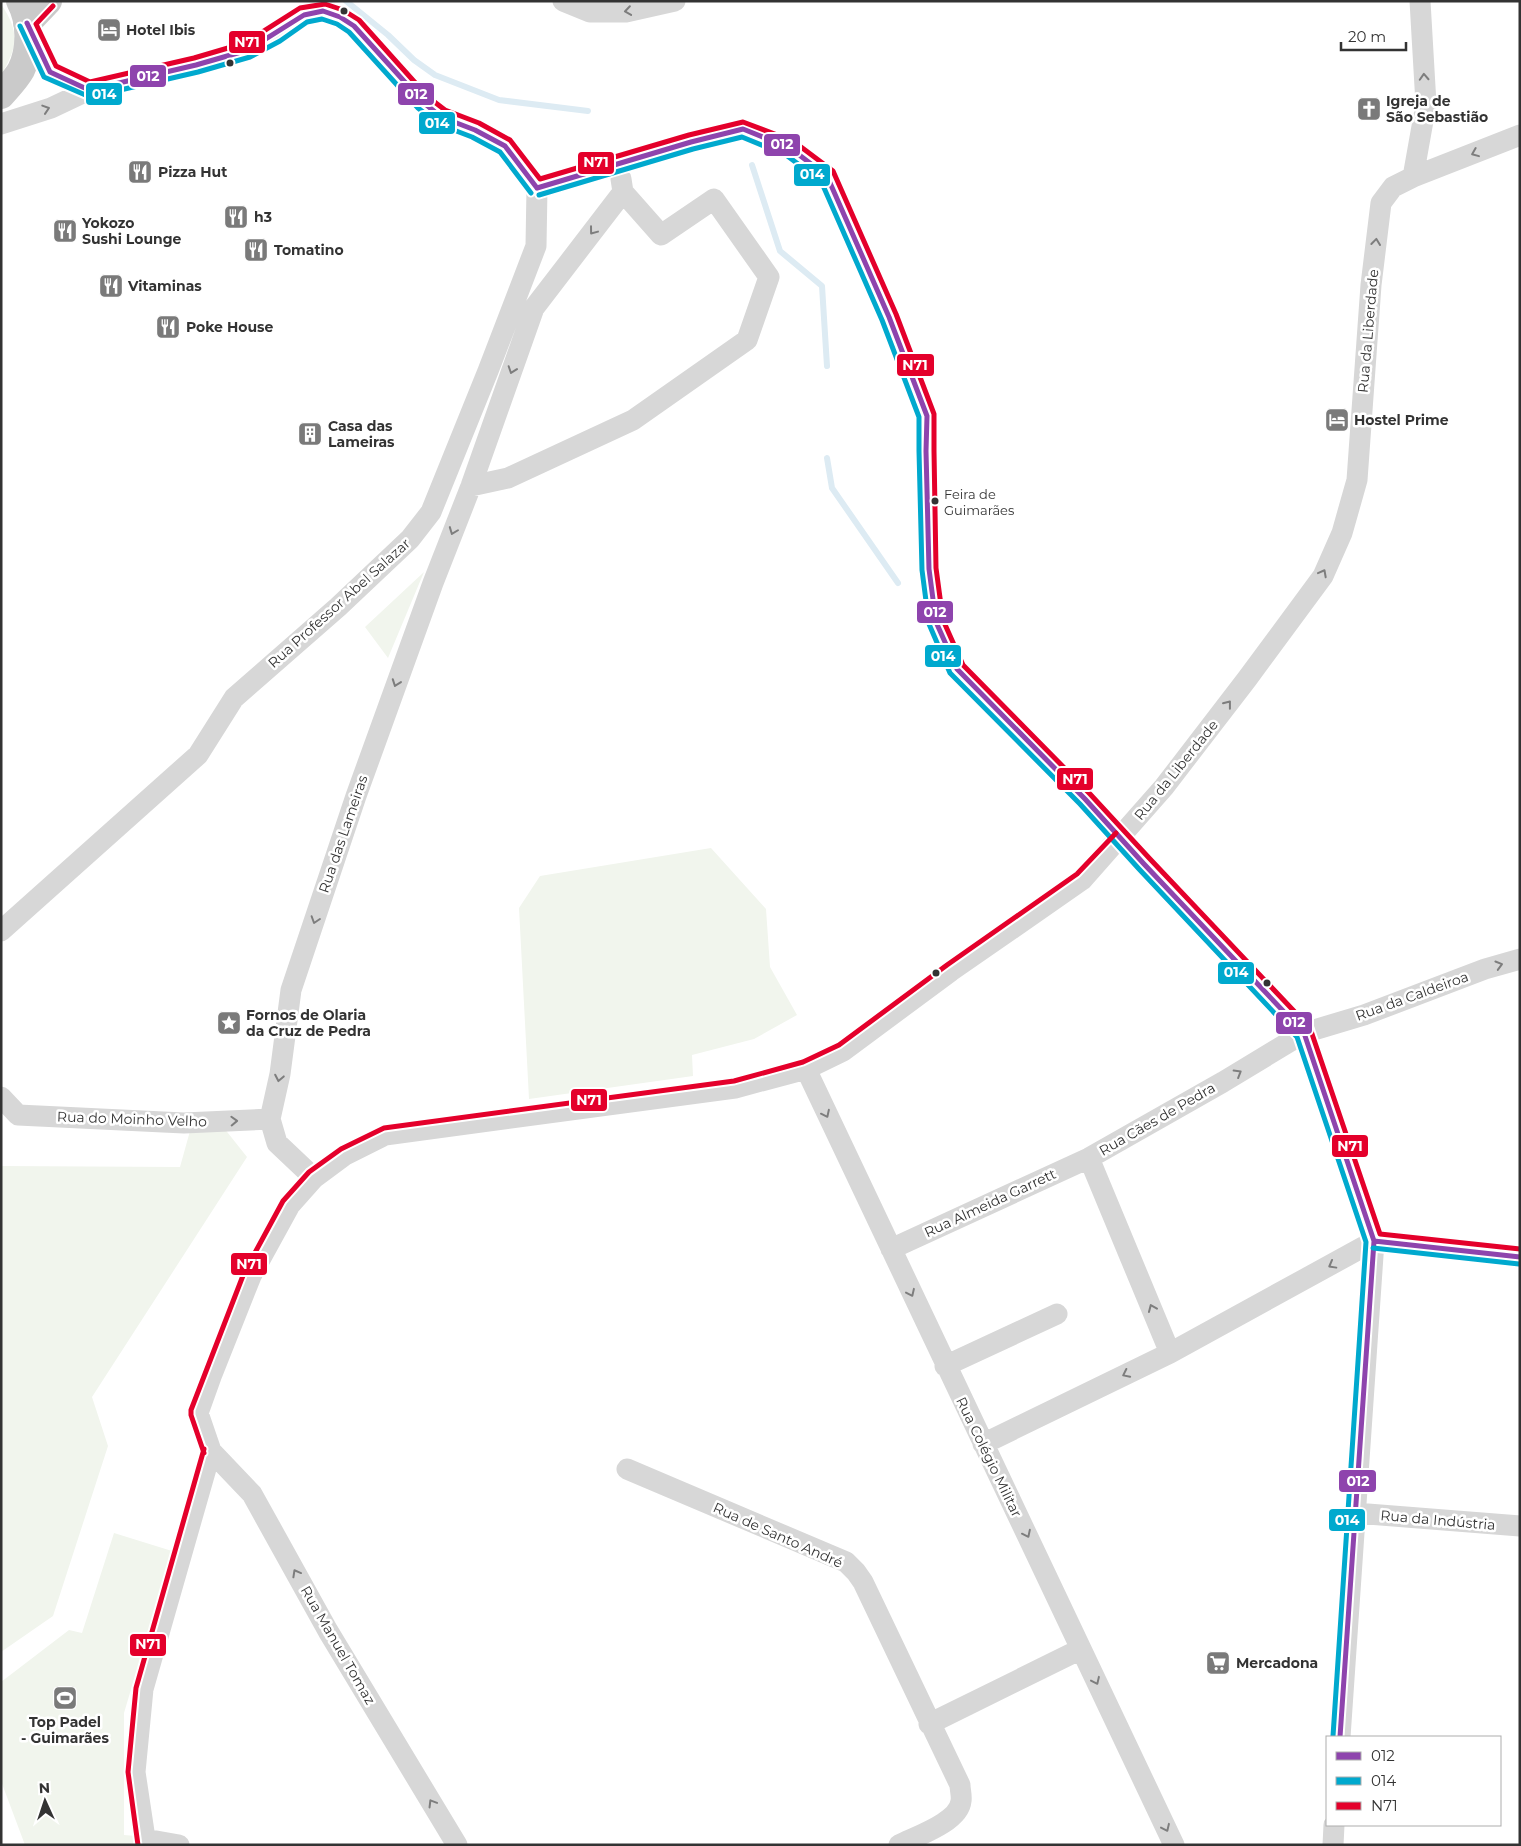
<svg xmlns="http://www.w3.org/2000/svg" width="1521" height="1846" font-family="Montserrat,sans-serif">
  <rect width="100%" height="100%" fill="#fff"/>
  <!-- green -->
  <path fill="#f1f5ed" d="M1 4C20 32 18 47 1 75Z
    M424 572 388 658 365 627Z
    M711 848 766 909 770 967 797 1015 754 1039 692 1055 693 1076 529 1099 519 908 540 876Z
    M224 1128 247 1157 92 1397 108 1446 53 1616 1 1652V1166L180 1167 190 1131Z
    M114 1533 172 1551 124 1713V1835L136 1836 138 1845H25L1 1781V1682L69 1630 82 1633Z"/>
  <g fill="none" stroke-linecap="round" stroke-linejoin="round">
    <!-- stream -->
    <path stroke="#ddebf3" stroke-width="6" d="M346 1 388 35 414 60 435 75 499 100 588 111
      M752 165 780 251 822 286 827 366
      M827 458 832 488 898 583"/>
    <!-- minor -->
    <path stroke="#d7d7d7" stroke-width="21" d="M563 1 590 12H626L675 1
      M29 27 50 72 89 90
      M1 124 51 108 89 90 196 65 248 50 276 34 304 15 323 11 340 17 354 26 423 102 441 117 475 130 505 146 537 188
      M1413 177 1426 104 1420 1
      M537 188 691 142 743 129 790 148 827 176 889 317 897 341 918 390 927 416 926 451 929 569 936 622 957 669 1085 799 1144 864 1304 1033 1374 1241 1340 1737
      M471 486 508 478 633 420 747 340 769 277 714 199 661 235 623 192 621 179
      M1 931 198 755 234 698 338 607 410 539 431 512 488 371 536 246 537 188
      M806 1069 1174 1845
      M1 1097 18 1115 184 1123 270 1119
      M1089 1158 1170 1353
      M314 1178 277 1143 270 1119 280 1074 291 990 356 796 433 583 471 486 534 308 623 192
      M1374 1241 1520 1257
      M891 1249 1089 1158 1223 1082 1304 1033 1364 1015 1485 969 1520 959
      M945 1366 1057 1314
      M983 1444 1170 1353 1374 1241
      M627 1469 846 1562 856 1572 863 1582 960 1785C960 1790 962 1796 961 1801 959 1822 917 1836 899 1845
      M1355 1513 1520 1526
      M929 1724 1081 1649
      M145 1839 179 1845
      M146 1845 135 1772 143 1689 211 1451
      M457 1845 328 1631 252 1494 211 1451 198 1413 212 1374 251 1276 290 1205 314 1178 345 1155 385 1135 735 1088 806 1069 843 1051 951 971 1082 880 1164 787 1247 679 1323 576 1342 533 1357 480 1371 285 1381 203 1393 187 1413 177 1520 135
      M1333 1845 1334 1825"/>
    <!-- major -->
    <path stroke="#cacaca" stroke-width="28" d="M27 23 48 1
      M1 95C8 87 16 79 21 70 31 50 31 21 20 1"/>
    <defs>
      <path id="bus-1" d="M27 23 50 72 89 90 196 65 248 50 304 15 323 11 340 17 354 26 423 102 441 117 475 130 505 146 537 188
        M537 188 691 142 743 129 790 148 827 176 889 317 927 416 926 451 929 569 936 622 957 669 1085 799 1144 864 1304 1033 1374 1241 1340 1737
        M1374 1241 1520 1257"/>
      <path id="bus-2" d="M20 26 44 77 90 97 198 72 250 57 280 41 307 22 322 19 337 24 349 32 418 108 438 124 472 137 500 152 531 193
        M539 195 693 149 742 137 786 155 821 181 882 320 919 417V451L922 570 929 624 950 673 1080 804 1139 869 1297 1037 1366 1242 1333 1736
        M1373 1248 1519 1264"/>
      <path id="bus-3" d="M53 6 36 24 56 66 90 82 194 58 245 43 300 8 325 4 343 10 359 20 428 97 445 110 479 123 510 140 540 179 689 135 743 122 793 141 833 171 896 314 934 414V451L936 568 943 620 963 665 1090 794 1150 859 1310 1028 1380 1234 1520 1249
        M204 1453 191 1415V1410L244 1273 283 1201 309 1172 341 1149 384 1128 734 1081 803 1062 839 1045 947 965 1077 874 1116 833
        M138 1845 128 1772 136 1688 204 1449"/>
    </defs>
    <!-- bus-1 casing -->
    <use href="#bus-1" stroke="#fff" stroke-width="9"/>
    <!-- bus-2 casing -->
    <use href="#bus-2" stroke="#fff" stroke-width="9"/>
    <!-- bus-3 casing -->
    <use href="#bus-3" stroke="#fff" stroke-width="9"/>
    <!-- bus-1 -->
    <use href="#bus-1" stroke="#8e44ad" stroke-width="5"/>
    <!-- bus-2 -->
    <use href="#bus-2" stroke="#00a9ce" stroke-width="5"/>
    <!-- bus-3 -->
    <use href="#bus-3" stroke="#e4002b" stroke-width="5"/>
  </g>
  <!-- one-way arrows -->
  <defs><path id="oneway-chevron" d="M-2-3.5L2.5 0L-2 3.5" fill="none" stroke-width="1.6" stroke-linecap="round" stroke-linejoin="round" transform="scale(1.25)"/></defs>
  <g stroke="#7d7d7d">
    <use href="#oneway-chevron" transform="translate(628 11) rotate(172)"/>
    <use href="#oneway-chevron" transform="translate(1424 77) rotate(-93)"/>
    <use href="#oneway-chevron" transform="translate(46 109) rotate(-18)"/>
    <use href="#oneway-chevron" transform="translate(1475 153) rotate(158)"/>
    <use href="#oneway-chevron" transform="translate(593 231) rotate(127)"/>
    <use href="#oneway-chevron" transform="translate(1376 242) rotate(-83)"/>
    <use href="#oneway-chevron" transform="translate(512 370) rotate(109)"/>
    <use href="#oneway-chevron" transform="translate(453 531) rotate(111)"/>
    <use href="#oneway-chevron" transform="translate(1323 573) rotate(-62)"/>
    <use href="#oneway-chevron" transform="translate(396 683) rotate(110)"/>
    <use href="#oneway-chevron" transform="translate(1228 704) rotate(-52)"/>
    <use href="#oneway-chevron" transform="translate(315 920) rotate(108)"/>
    <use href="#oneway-chevron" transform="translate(1499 965) rotate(-16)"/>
    <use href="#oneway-chevron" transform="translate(1238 1073) rotate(-31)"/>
    <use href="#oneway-chevron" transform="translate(279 1078) rotate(101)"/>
    <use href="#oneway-chevron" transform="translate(826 1114) rotate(64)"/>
    <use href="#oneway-chevron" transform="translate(234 1121) rotate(-2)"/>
    <use href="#oneway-chevron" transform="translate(1332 1265) rotate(151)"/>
    <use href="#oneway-chevron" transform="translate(911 1293) rotate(65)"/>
    <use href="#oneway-chevron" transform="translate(1152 1308) rotate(-113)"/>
    <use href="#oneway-chevron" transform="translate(1126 1374) rotate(154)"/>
    <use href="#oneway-chevron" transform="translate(1027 1534) rotate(64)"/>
    <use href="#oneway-chevron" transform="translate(296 1573) rotate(-119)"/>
    <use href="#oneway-chevron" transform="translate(1096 1681) rotate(65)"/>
    <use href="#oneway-chevron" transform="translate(432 1803) rotate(-121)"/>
    <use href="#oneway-chevron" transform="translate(1166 1828) rotate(65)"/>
  </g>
  <!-- icons -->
  <defs>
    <symbol id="hotel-square" viewBox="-11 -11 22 22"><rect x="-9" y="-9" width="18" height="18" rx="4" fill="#7a7a7a" stroke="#fff"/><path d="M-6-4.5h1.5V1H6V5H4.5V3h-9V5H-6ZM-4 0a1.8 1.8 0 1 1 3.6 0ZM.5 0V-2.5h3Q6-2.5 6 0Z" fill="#fff"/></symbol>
    <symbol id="church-square" viewBox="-11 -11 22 22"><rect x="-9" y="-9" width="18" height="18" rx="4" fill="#7a7a7a" stroke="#fff"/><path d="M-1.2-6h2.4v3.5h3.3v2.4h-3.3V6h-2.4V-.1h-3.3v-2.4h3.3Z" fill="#fff"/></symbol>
    <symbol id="restaurant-square" viewBox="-11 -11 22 22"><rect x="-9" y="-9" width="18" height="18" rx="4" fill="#7a7a7a" stroke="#fff"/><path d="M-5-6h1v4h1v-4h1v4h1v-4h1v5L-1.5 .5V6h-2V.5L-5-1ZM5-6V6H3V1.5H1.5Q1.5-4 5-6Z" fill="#fff"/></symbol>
    <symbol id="building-square" viewBox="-11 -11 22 22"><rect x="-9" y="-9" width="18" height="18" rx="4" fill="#7a7a7a" stroke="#fff"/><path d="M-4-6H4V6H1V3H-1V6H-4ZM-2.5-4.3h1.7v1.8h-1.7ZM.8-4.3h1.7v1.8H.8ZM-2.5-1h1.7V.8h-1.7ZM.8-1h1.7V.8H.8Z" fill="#fff"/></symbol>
    <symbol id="sight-square" viewBox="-11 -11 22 22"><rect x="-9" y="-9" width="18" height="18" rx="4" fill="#7a7a7a" stroke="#fff"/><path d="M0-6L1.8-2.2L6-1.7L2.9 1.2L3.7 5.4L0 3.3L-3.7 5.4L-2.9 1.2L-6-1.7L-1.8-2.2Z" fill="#fff"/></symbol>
    <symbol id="supermarket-square" viewBox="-11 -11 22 22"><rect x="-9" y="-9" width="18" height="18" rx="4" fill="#7a7a7a" stroke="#fff"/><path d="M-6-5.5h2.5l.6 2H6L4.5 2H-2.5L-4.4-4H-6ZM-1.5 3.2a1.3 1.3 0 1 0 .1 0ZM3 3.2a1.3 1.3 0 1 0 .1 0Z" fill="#fff"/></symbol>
    <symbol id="stadium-square" viewBox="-11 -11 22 22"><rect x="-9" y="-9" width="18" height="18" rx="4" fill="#7a7a7a" stroke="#fff"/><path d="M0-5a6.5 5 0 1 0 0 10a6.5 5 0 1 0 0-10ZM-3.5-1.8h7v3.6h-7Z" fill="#fff"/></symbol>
  </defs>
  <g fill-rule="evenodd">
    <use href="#hotel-square" x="95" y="16" width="28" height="28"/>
    <use href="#church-square" x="1355" y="95" width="28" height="28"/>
    <use href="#restaurant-square" x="126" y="158" width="28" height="28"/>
    <use href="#restaurant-square" x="222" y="203" width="28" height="28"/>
    <use href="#restaurant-square" x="51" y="217" width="28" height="28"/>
    <use href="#restaurant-square" x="242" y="236" width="28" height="28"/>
    <use href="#restaurant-square" x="97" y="272" width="28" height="28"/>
    <use href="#restaurant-square" x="154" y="313" width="28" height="28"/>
    <use href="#hotel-square" x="1323" y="406" width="28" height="28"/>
    <use href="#building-square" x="296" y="420" width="28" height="28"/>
    <use href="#sight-square" x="215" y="1009" width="28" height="28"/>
    <use href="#supermarket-square" x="1204" y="1649" width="28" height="28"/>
    <use href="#stadium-square" x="51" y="1684" width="28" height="28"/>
  </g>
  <!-- markers -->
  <g fill="#333" stroke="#fff" stroke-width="2">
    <circle cx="344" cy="11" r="4.5"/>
    <circle cx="230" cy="63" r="4.5"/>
    <circle cx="935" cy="501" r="4.5"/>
    <circle cx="936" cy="973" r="4.5"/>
    <circle cx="1267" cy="983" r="4.5"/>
  </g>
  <g text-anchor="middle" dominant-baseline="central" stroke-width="5" stroke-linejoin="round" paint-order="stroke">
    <!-- bus labels -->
    <g font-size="13" fill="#333" stroke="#fff" text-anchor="start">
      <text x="944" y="494">Feira de<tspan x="944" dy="16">Guimarães</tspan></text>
    </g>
    <!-- poi labels -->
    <g font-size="14" font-weight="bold" fill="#333" stroke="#fff" text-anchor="start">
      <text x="126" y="30">Hotel Ibis</text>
      <text x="1386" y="101">Igreja de<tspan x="1386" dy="16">São Sebastião</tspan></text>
      <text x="158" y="172">Pizza Hut</text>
      <text x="254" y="217">h3</text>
      <text x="82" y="223">Yokozo<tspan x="82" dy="16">Sushi Lounge</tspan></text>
      <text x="274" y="250">Tomatino</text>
      <text x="128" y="286">Vitaminas</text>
      <text x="186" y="327">Poke House</text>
      <text x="1354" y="420">Hostel Prime</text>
      <text x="328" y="426">Casa das<tspan x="328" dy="16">Lameiras</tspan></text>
      <text x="246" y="1015">Fornos de Olaria<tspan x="246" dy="16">da Cruz de Pedra</tspan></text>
      <text x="1236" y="1663">Mercadona</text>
      <text x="65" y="1722" text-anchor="middle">Top Padel<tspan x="65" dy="16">- Guimarães</tspan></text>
    </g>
    <!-- street labels -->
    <g font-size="14" fill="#333" stroke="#fff">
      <text transform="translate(1368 331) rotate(-85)">Rua da Liberdade</text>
      <text transform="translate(339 603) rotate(-42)">Rua Professor Abel Salazar</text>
      <text transform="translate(1176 770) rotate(-51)">Rua da Liberdade</text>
      <text transform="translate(343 834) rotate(-71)">Rua das Lameiras</text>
      <text transform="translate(1412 996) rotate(-20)">Rua da Caldeiroa</text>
      <text transform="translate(132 1119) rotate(2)">Rua do Moinho Velho</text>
      <text transform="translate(1157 1119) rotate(-30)">Rua Cães de Pedra</text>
      <text transform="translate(990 1203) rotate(-25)">Rua Almeida Garrett</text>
      <text transform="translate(989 1457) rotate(64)">Rua Colégio Militar</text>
      <text transform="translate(1438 1520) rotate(5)">Rua da Indústria</text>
      <text transform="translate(778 1535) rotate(24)">Rua de Santo André</text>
      <text transform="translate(338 1645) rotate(60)">Rua Manuel Tomaz</text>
    </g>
  </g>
  <g stroke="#fff" stroke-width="2">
    <rect x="228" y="30" width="38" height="24" rx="5" fill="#e4002b"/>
    <rect x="129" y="64" width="38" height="24" rx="5" fill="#8e44ad"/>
    <rect x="85" y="82" width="38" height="24" rx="5" fill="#00a9ce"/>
    <rect x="397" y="82" width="38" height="24" rx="5" fill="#8e44ad"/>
    <rect x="418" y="111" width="38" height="24" rx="5" fill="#00a9ce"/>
    <rect x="763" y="133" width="38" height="24" rx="5" fill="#8e44ad"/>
    <rect x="577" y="151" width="38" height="24" rx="5" fill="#e4002b"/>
    <rect x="793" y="163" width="38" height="24" rx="5" fill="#00a9ce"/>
    <rect x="896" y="353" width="39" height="24" rx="5" fill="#e4002b"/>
    <rect x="916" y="600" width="38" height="24" rx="5" fill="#8e44ad"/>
    <rect x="924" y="644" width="38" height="24" rx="5" fill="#00a9ce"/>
    <rect x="1056" y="767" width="38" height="24" rx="5" fill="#e4002b"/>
    <rect x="1217" y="961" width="38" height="24" rx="5" fill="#00a9ce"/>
    <rect x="1275" y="1011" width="38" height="24" rx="5" fill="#8e44ad"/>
    <rect x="570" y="1088" width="38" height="24" rx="5" fill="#e4002b"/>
    <rect x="1331" y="1134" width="38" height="24" rx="5" fill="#e4002b"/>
    <rect x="230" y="1252" width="38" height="24" rx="5" fill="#e4002b"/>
    <rect x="1338" y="1469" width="39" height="24" rx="5" fill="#8e44ad"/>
    <rect x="1328" y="1508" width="38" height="24" rx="5" fill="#00a9ce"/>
    <rect x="129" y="1633" width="38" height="24" rx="5" fill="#e4002b"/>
  </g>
  <g font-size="14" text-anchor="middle" font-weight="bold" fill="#fff">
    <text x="247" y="47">N71</text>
    <text x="148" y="81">012</text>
    <text x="104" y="99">014</text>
    <text x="416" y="99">012</text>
    <text x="437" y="128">014</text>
    <text x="782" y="149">012</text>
    <text x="596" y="167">N71</text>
    <text x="812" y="179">014</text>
    <text x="915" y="370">N71</text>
    <text x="935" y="617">012</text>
    <text x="943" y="661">014</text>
    <text x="1075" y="784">N71</text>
    <text x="1236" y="977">014</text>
    <text x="1294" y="1027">012</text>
    <text x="589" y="1105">N71</text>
    <text x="1350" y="1151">N71</text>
    <text x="249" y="1269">N71</text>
    <text x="1358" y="1486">012</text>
    <text x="1347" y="1525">014</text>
    <text x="148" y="1649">N71</text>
  </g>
  <!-- border -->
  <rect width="1521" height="1846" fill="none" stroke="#333333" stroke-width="5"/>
  <!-- legend -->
  <rect x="1326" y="1736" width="175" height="90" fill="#ffffff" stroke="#adadad"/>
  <rect x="1336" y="1752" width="25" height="8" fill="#8e44ad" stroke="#adadad"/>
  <text x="1371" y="1761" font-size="15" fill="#333333">012</text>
  <rect x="1336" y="1777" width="25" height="8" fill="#00a9ce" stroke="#adadad"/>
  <text x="1371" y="1786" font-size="15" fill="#333333">014</text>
  <rect x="1336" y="1802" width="25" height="8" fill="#e4002b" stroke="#adadad"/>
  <text x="1371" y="1811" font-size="15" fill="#333333">N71</text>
  <!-- north arrow -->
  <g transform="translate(45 1801) rotate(357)" stroke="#ffffff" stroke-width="4" paint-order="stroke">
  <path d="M0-4L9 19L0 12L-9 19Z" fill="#333333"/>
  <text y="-8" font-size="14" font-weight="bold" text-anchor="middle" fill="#333333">N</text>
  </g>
  <!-- scale -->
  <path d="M1341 42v8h65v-8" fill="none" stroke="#333333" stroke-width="2.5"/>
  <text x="1348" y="42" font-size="15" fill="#333333" stroke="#ffffff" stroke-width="4" paint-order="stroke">20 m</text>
</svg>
